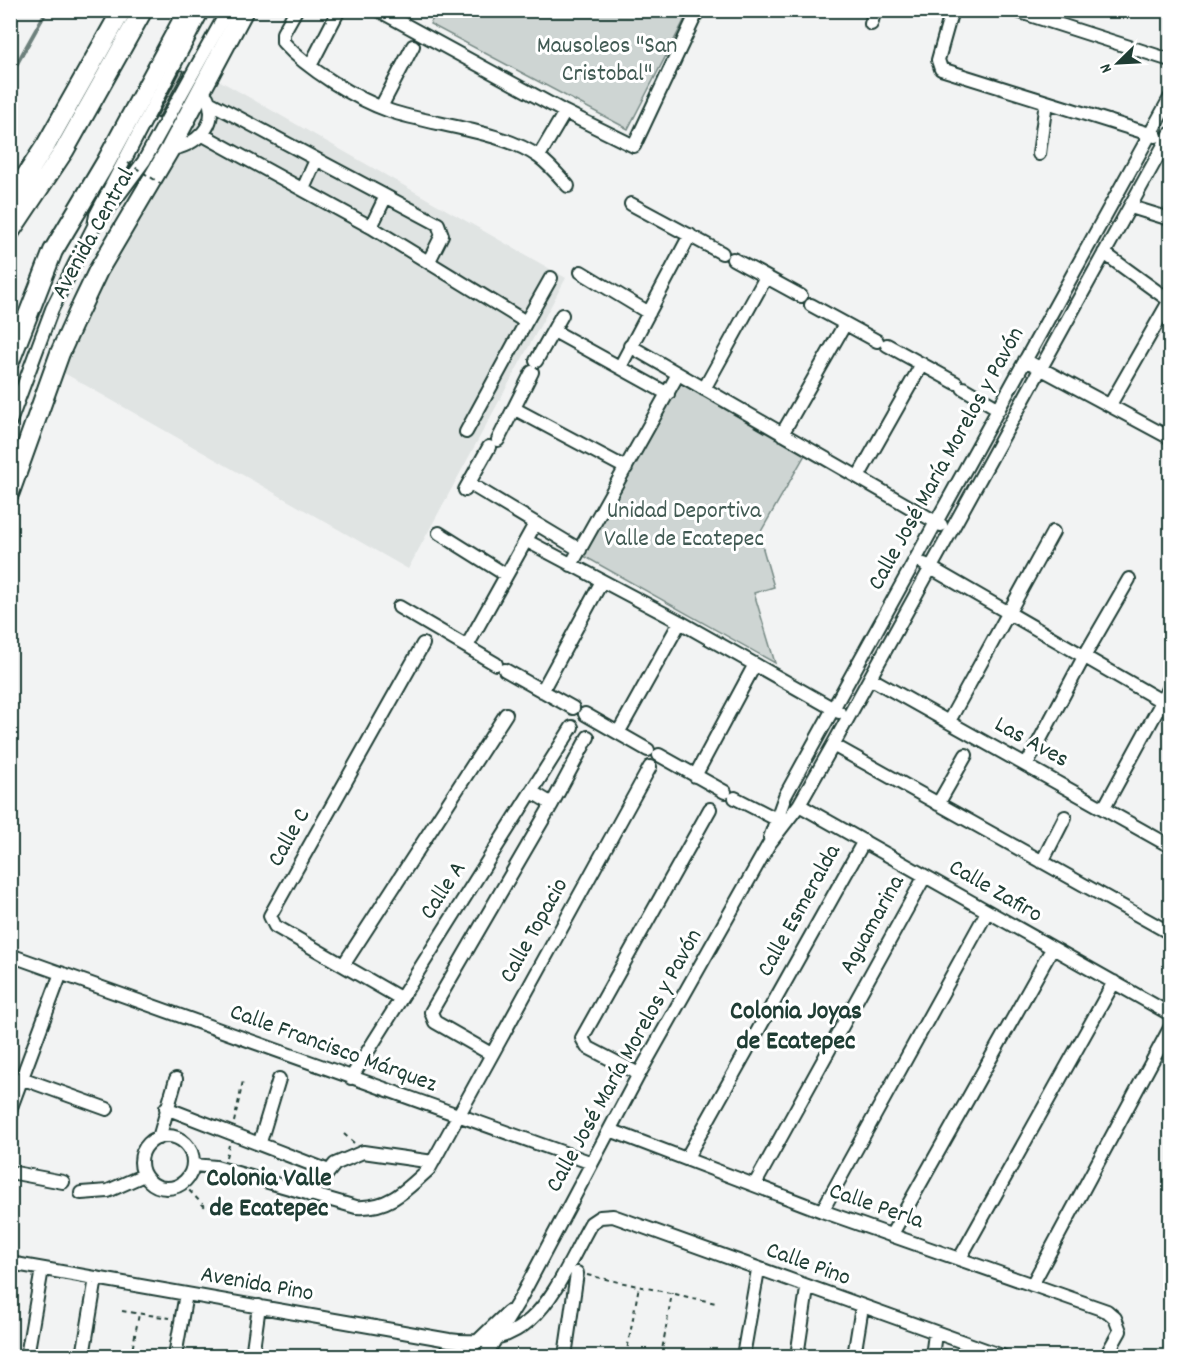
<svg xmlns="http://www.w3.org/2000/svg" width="1181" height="1367" font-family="Dekko,sans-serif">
  <rect width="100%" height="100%" fill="#f2f3f3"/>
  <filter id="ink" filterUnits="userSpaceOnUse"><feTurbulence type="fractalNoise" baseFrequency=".0167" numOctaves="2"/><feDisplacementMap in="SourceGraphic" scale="12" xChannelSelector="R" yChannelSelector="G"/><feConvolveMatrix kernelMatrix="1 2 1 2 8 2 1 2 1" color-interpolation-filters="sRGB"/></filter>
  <g filter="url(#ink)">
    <!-- built -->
    <path fill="#e0e4e3" d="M215 78 566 278 408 569 57 369Z"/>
    <!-- green -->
    <path fill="#ced5d3" stroke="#768984" stroke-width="1.5" d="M437 11V10L689 11 628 129 430 24Z
      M680 383 806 453 759 535 774 587 754 593 775 663 582 555Z"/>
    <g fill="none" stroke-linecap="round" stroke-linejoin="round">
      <!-- stream -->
      <path stroke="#6d807b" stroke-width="4" d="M10 76 47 10"/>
    </g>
    <!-- building -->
    <path fill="#b7c1bd" stroke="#1f3d34" stroke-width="1.5" d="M181 70 184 71 158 119 156 118Z"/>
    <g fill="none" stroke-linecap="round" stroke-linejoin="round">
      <defs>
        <path id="minor" d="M296 10 283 33V42C307 69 356 99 390 111 432 125 504 131 539 157 550 165 559 176 568 186
          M378 10 565 112 634 146 698 10
          M952 10 938 60 941 69 1156 136
          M1014 10 1170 60
          M871 24 875 10
          M311 64 339 10
          M209 102 438 224 442 235 429 261
          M381 107 413 46
          M203 135 371 227 526 322 466 432
          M170 149C195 146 221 125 207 97
          M1039 154 1046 102
          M539 156 565 112
          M303 189 316 160
          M631 204 722 253
          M1131 207 1170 219
          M101 219 144 161 228 10
          M371 227 385 198
          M1104 253 1170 301
          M733 259 801 296
          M581 272 649 313
          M811 305 877 341
          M526 322 551 278
          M554 331 668 394
          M887 345 956 383
          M630 346 941 525
          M1025 360 1170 438
          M536 361 562 315
          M620 367 690 235
          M963 388 999 409
          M704 389 766 277
          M1111 403 1170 300
          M515 409 626 468
          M10 422 52 309 94 226 96 215 203 10
          M782 434 845 324
          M498 440 532 372
          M858 477 922 364
          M470 484 580 550
          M465 490 489 447
          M439 533 506 575
          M527 541 680 622 839 712
          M924 564 1170 706
          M571 565 678 374
          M399 607 496 664
          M467 646 535 524
          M505 670 573 708
          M870 678 1170 846
          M542 691 602 581
          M585 714 648 750
          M949 721 1053 532
          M618 733 680 622
          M833 745 1170 933
          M659 755 725 792
          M1027 764 1085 655 1129 579
          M695 776 754 666
          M532 792 552 804
          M735 798 782 822
          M938 804 966 755
          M799 805 1170 1014
          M1104 808 1170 687
          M770 838 785 796 1170 98
          M1042 862 1065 817
          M10 955 592 1163
          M344 964 506 714
          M400 998 275 926 270 916 423 644
          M491 1054 435 1022 431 1012 552 804 588 737
          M639 1074 587 1047 582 1038 710 809
          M21 1078 107 1109
          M351 1078 572 727
          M166 1108 329 1171
          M10 1110 61 973
          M610 1130 822 1211 1107 1311 1115 1318 1120 1331 1106 1356
          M141 1162a26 26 0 1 1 52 0a26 26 0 1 1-52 0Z
          M159 1138 176 1079
          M260 1142 279 1079
          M686 1159 864 841
          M194 1165 216 1167 356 1207C389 1209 406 1190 429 1169L650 767
          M10 1172 63 1182
          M755 1184 925 876
          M81 1193 108 1191 144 1175
          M310 1195 335 1164 363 1152 433 1162
          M822 1211 987 912
          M892 1234 1052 949
          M960 1258 1114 982
          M10 1263 449 1340C538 1352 555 1287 591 1223L600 1217 613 1216 1002 1356
          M1032 1285 1170 1028
          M27 1356 42 1269
          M83 1356 96 1278
          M175 1356 186 1294
          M252 1356 259 1306
          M462 1356 508 1312
          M485 1356 520 1299 639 1074 769 844 799 805 833 745 1170 134
          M565 1356 577 1273
          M743 1356 758 1270
          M797 1356 807 1289
          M854 1356 862 1307
          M932 1356 935 1334"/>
        <path id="highway" d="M10 200 46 145 122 10
          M10 232 64 151 143 10
          M10 361 53 251 106 162 188 10
          M10 492 60 353 78 313 98 271 170 149 244 10"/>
      </defs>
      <!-- minor casing -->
      <use href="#minor" stroke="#1f3d34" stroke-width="16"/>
      <!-- highway casing -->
      <use href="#highway" stroke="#1f3d34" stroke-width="22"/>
      <!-- path -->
      <path stroke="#1f3d34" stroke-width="2" stroke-dasharray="4.5 4.5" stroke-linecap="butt" d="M234 1122 243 1081
        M344 1134 355 1144
        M226 1157 229 1145
        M183 1184 207 1209
        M587 1275 716 1303
        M122 1311 170 1318
        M131 1356 139 1314
        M626 1356 639 1286
        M661 1356 672 1293"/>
      <!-- minor -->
      <use href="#minor" stroke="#fff" stroke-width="12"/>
      <!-- highway -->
      <use href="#highway" stroke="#fff" stroke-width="18"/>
      <!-- path-bridge -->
      <path stroke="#1f3d34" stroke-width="2" stroke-dasharray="4.5 4.5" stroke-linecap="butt" d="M128 163 163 185"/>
    </g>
  </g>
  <g text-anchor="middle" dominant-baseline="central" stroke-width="6" stroke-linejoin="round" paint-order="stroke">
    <!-- park labels -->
    <g font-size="24" fill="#425b54" stroke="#fff">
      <text x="607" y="47">Mausoleos "San<tspan x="607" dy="28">Cristobal"</tspan></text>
      <text x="684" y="512">Unidad Deportiva<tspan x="684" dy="28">Valle de Ecatepec</tspan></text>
    </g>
    <!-- street labels -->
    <g font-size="24" fill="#1f3d34" stroke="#fff">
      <text transform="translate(94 234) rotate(-61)">Avenida Central</text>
      <text transform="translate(947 459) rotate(-61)">Calle José María Morelos y Pavón</text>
      <text transform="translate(1031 743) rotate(29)">Las Aves</text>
      <text transform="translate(290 838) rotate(-61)">Calle C</text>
      <text transform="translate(444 891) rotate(-57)">Calle A</text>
      <text transform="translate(995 892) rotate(30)">Calle Zafiro</text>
      <text transform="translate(800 911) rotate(-61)">Calle Esmeralda</text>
      <text transform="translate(873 925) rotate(-61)">Aguamarina</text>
      <text transform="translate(535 931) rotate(-61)">Calle Topacio</text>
      <text transform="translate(333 1049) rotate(20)">Calle Francisco Márquez</text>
      <text transform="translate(625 1061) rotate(-61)">Calle José María Morelos y Pavón</text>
      <text transform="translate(876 1207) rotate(19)">Calle Perla</text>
      <text transform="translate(808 1265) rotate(20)">Calle Pino</text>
      <text transform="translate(257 1285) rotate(10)">Avenida Pino</text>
    </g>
    <!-- neighbourhood labels -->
    <g font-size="26" font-weight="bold" fill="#1f3d34" stroke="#fff">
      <text x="796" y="1012">Colonia Joyas<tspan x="796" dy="30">de Ecatepec</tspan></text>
      <text x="269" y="1179">Colonia Valle<tspan x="269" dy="30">de Ecatepec</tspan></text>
    </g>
  </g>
  <!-- margin -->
  <rect width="1181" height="1367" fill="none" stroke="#fff" stroke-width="36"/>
  <rect x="18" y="18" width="1145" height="1331" fill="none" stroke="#1f3d34" stroke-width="2" filter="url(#ink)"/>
  <!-- north arrow -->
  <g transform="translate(1118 63) rotate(246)" stroke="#ffffff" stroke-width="4.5" paint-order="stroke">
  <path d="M0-4.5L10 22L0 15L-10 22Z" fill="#1f3d34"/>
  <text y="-9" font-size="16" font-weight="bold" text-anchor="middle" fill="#1f3d34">N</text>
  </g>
</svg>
